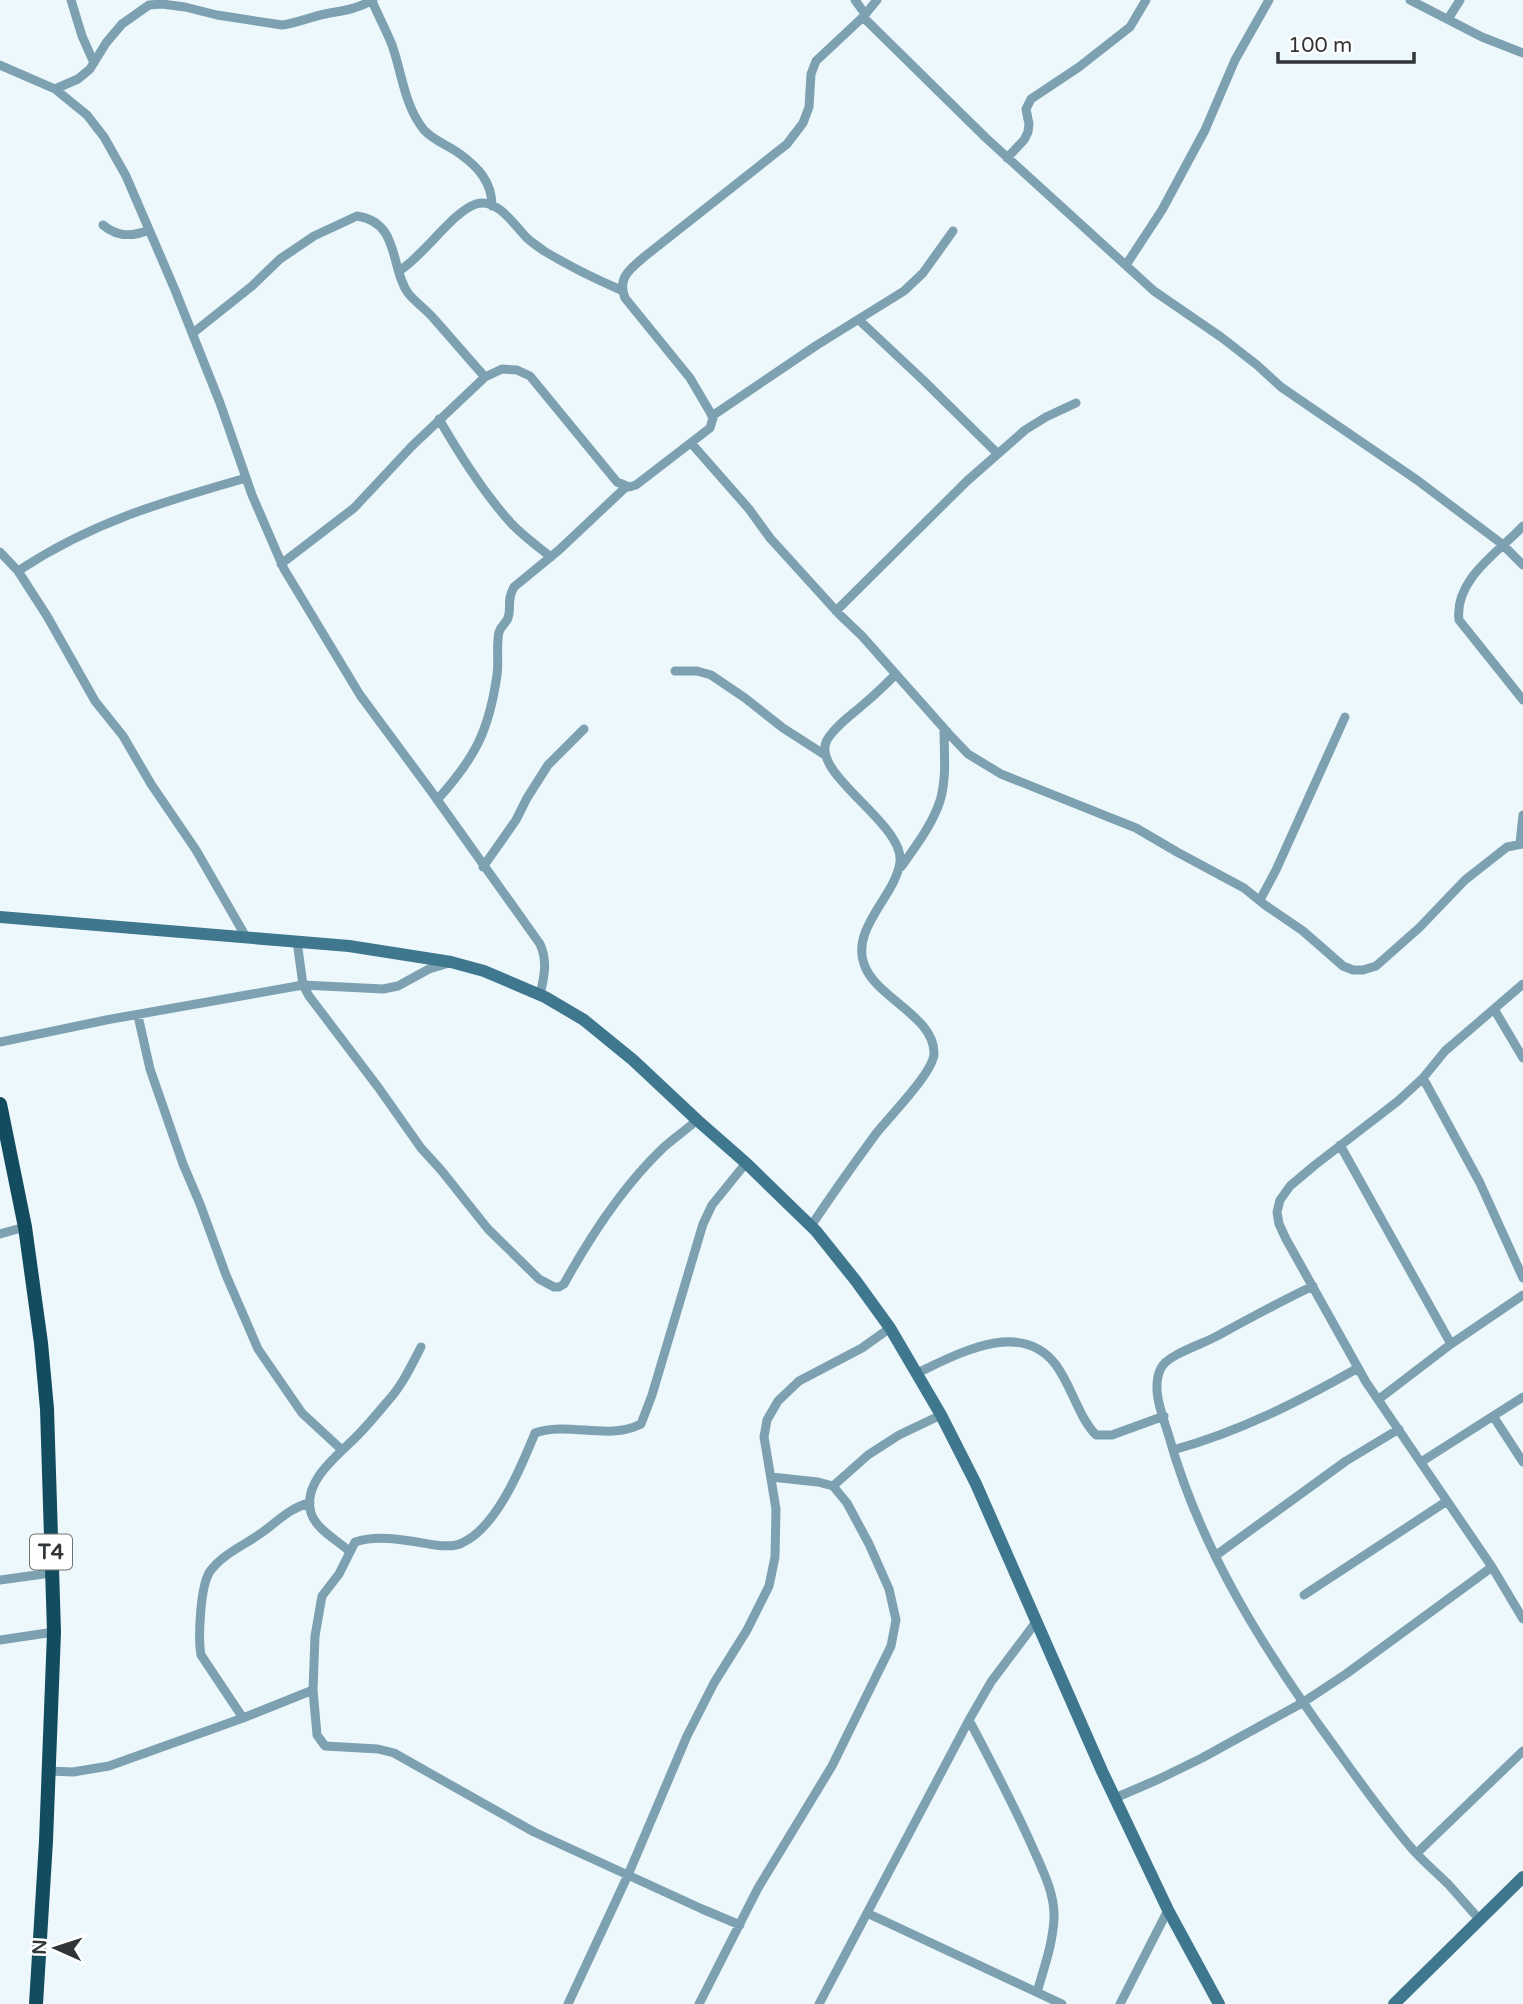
<svg xmlns="http://www.w3.org/2000/svg" width="1523" height="2004" font-family="'Varela Round',sans-serif">
  <rect width="100%" height="100%" fill="#edf8fd"/>
  <g fill="none" stroke-linecap="round" stroke-linejoin="round">
    <!-- minor -->
    <path stroke="#7da1b1" stroke-width="9" d="M71 0 82 36 94 63
      M855 0 865 14
      M1410 0 1482 37 1523 53
      M372 1C378 15 386 30 392 45 402 73 404 105 424 130 434 141 448 145 460 154 478 167 492 182 492 206
      M863 17 986 138 1154 291 1221 337 1257 365 1281 387 1417 480 1502 544 1523 565
      M1448 19 1460 0
      M0 65 55 89 87 115 104 137 126 176 175 290 220 403 252 495 284 569 360 695 431 791 540 944C548 962 544 977 540 995
      M55 89 78 79 90 69 106 43 122 24 149 5 162 4 185 7 217 15 282 25C297 23 310 17 325 14 345 10 354 10 373 0
      M1007 158 1024 140 1028 132 1029 124 1026 109 1031 99 1079 67 1130 27 1146 0
      M103 225C117 237 132 237 149 230
      M1126 265 1162 210 1205 130 1235 60 1269 0
      M399 271C424 256 452 212 476 204 497 197 515 226 527 238 532 243 539 247 544 251 569 266 595 279 621 290
      M859 320 923 380 998 454
      M193 333 252 286 280 259 314 236 357 216C400 222 390 268 408 293 416 303 427 310 435 320 452 339 468 358 485 377
      M712 416 817 345 904 291 923 273 953 231
      M439 419C458 452 485 494 510 522 522 535 537 546 551 557
      M691 443 749 509 770 538 839 614 862 636 949 734 968 754 1001 774 1136 828 1177 852 1244 888 1265 905 1303 931 1343 966 1353 970H1363L1376 966 1419 928 1465 880 1507 847 1523 844
      M1523 526C1499 552 1454 579 1459 620L1523 700
      M0 552 18 571 47 616 95 701 123 736 151 784 196 850 246 937
      M281 564 354 508 412 446 485 377 502 369 517 370 530 376 617 482 629 487 636 485 710 428 713 418 710 412 690 378 625 298C617 278 630 269 644 257L787 144 803 123 809 107 811 74 816 61 863 17 877 0
      M18 571C92 522 162 502 246 478
      M836 611 967 481 1025 430 1046 417 1076 403
      M675 671H697L711 675 745 698 783 728 825 755
      M437 800C475 758 489 731 497 675 499 661 496 645 499 632 501 626 506 623 508 618 512 607 506 601 514 587L559 550 627 486
      M1520 843 1523 815
      M483 867 516 820 527 798 548 765 584 729
      M901 867C916 846 932 825 940 801 947 778 944 752 944 729
      M1260 900 1276 870 1345 717
      M297 941 303 985 309 996 378 1087 421 1148 441 1170 488 1229 539 1279 554 1287H559L564 1284C591 1235 622 1187 663 1148 674 1138 686 1130 697 1120
      M1523 984 1445 1051 1423 1078 1398 1101 1315 1165 1290 1186 1280 1200 1277 1212 1279 1224 1286 1239 1366 1382 1492 1567 1523 1619
      M1494 1009 1523 1058
      M138 1016 150 1069 183 1164 200 1204 226 1275 258 1349 302 1413 342 1450
      M0 1042 106 1020 303 985 383 989 398 986 429 969 449 963
      M1423 1078 1480 1183 1523 1278
      M1340 1145 1451 1344
      M811 1226C831 1196 853 1165 875 1135 888 1118 933 1073 934 1054 935 1016 875 998 864 964 851 928 896 895 900 862 905 824 809 773 827 740 836 725 853 714 865 703 876 694 886 684 896 674
      M0 1234 25 1227
      M1313 1286C1281 1301 1250 1318 1219 1335 1204 1344 1168 1354 1161 1368 1150 1390 1164 1418 1170 1440 1202 1553 1268 1656 1337 1750 1362 1785 1386 1819 1414 1851 1425 1863 1437 1873 1448 1884 1459 1896 1469 1908 1480 1920
      M917 1373C958 1354 1021 1318 1056 1365 1072 1387 1078 1416 1096 1435H1112L1164 1416
      M1379 1399 1451 1344 1523 1295
      M1493 1416 1523 1462
      M1173 1450C1239 1432 1300 1401 1358 1368
      M1421 1462 1523 1397
      M833 1486 868 1455 899 1435 941 1415
      M349 1551C337 1540 316 1529 311 1513 302 1482 336 1457 355 1438 366 1427 377 1414 387 1402 402 1386 411 1366 421 1347
      M1215 1556 1346 1461 1399 1429
      M0 1580 51 1573
      M1304 1595 1447 1501
      M0 1640 54 1632
      M243 1718 201 1655C198 1638 200 1583 211 1570 224 1553 247 1544 264 1531 279 1520 291 1507 310 1503
      M969 1720C991 1762 1013 1803 1032 1846 1042 1869 1055 1893 1054 1918 1053 1943 1044 1968 1037 1992
      M49 1771 73 1772 109 1766 243 1718 313 1690
      M1115 1798 1159 1779 1202 1758 1302 1703 1346 1674 1492 1567
      M1417 1853 1523 1751
      M867 1913 1062 2004
      M740 1925 702 1909 534 1832 394 1753 378 1749 325 1746 317 1735 313 1690 315 1636 322 1596 339 1574 355 1542C380 1534 409 1541 435 1545 443 1546 455 1547 462 1543 497 1527 521 1467 535 1433 569 1421 608 1441 641 1424L652 1395 703 1224 712 1205 746 1163
      M568 2004 628 1875 687 1736 714 1683 747 1630 769 1586 775 1557 776 1509 764 1437 767 1420 778 1401 799 1381 862 1348 890 1328
      M699 2004 758 1888 832 1766 891 1646 896 1620 889 1589 869 1544 847 1503 833 1486 818 1482 771 1477
      M819 2004 969 1720 991 1682 1036 1622
      M1120 2004 1168 1910"/>
    <!-- secondary -->
    <path stroke="#3f788e" stroke-width="12" d="M0 917 349 946 451 962 484 971 545 997 584 1020 633 1060 697 1120 746 1163 816 1231 856 1281 890 1328 941 1415 976 1484 1102 1771 1168 1910 1219 2004
      M1394 2004 1523 1877"/>
    <!-- trunk -->
    <path stroke="#134c5f" stroke-width="14" d="M0 1104 25 1227 41 1343 47 1409 54 1632 46 1841 36 2004"/>
  </g>
  <g text-anchor="middle" dominant-baseline="central" stroke-width="5" stroke-linejoin="round" paint-order="stroke">
    <!-- shield labels -->
    <rect fill="#fff" stroke="#6f7273" stroke-width="2" x="30" y="1534.5" width="42" height="35" rx="5"/>
    <g font-size="21" font-weight="bold" fill="#313537">
      <text x="51" y="1552">T4</text>
    </g>
  </g>
  <!-- north arrow -->
  <g transform="translate(56 1948) rotate(273)" stroke="#ffffff" stroke-width="5" paint-order="stroke">
  <path d="M0-5L12 26L0 18L-12 26Z" fill="#313537"/>
  <text y="-10" font-size="19" font-weight="bold" text-anchor="middle" fill="#313537">N</text>
  </g>
  <!-- scale -->
  <path d="M1278 52v10h136v-10" fill="none" stroke="#313537" stroke-width="3.5"/>
  <text x="1288" y="52" font-size="21" fill="#313537" stroke="#ffffff" stroke-width="5" paint-order="stroke">100 m</text>
</svg>
